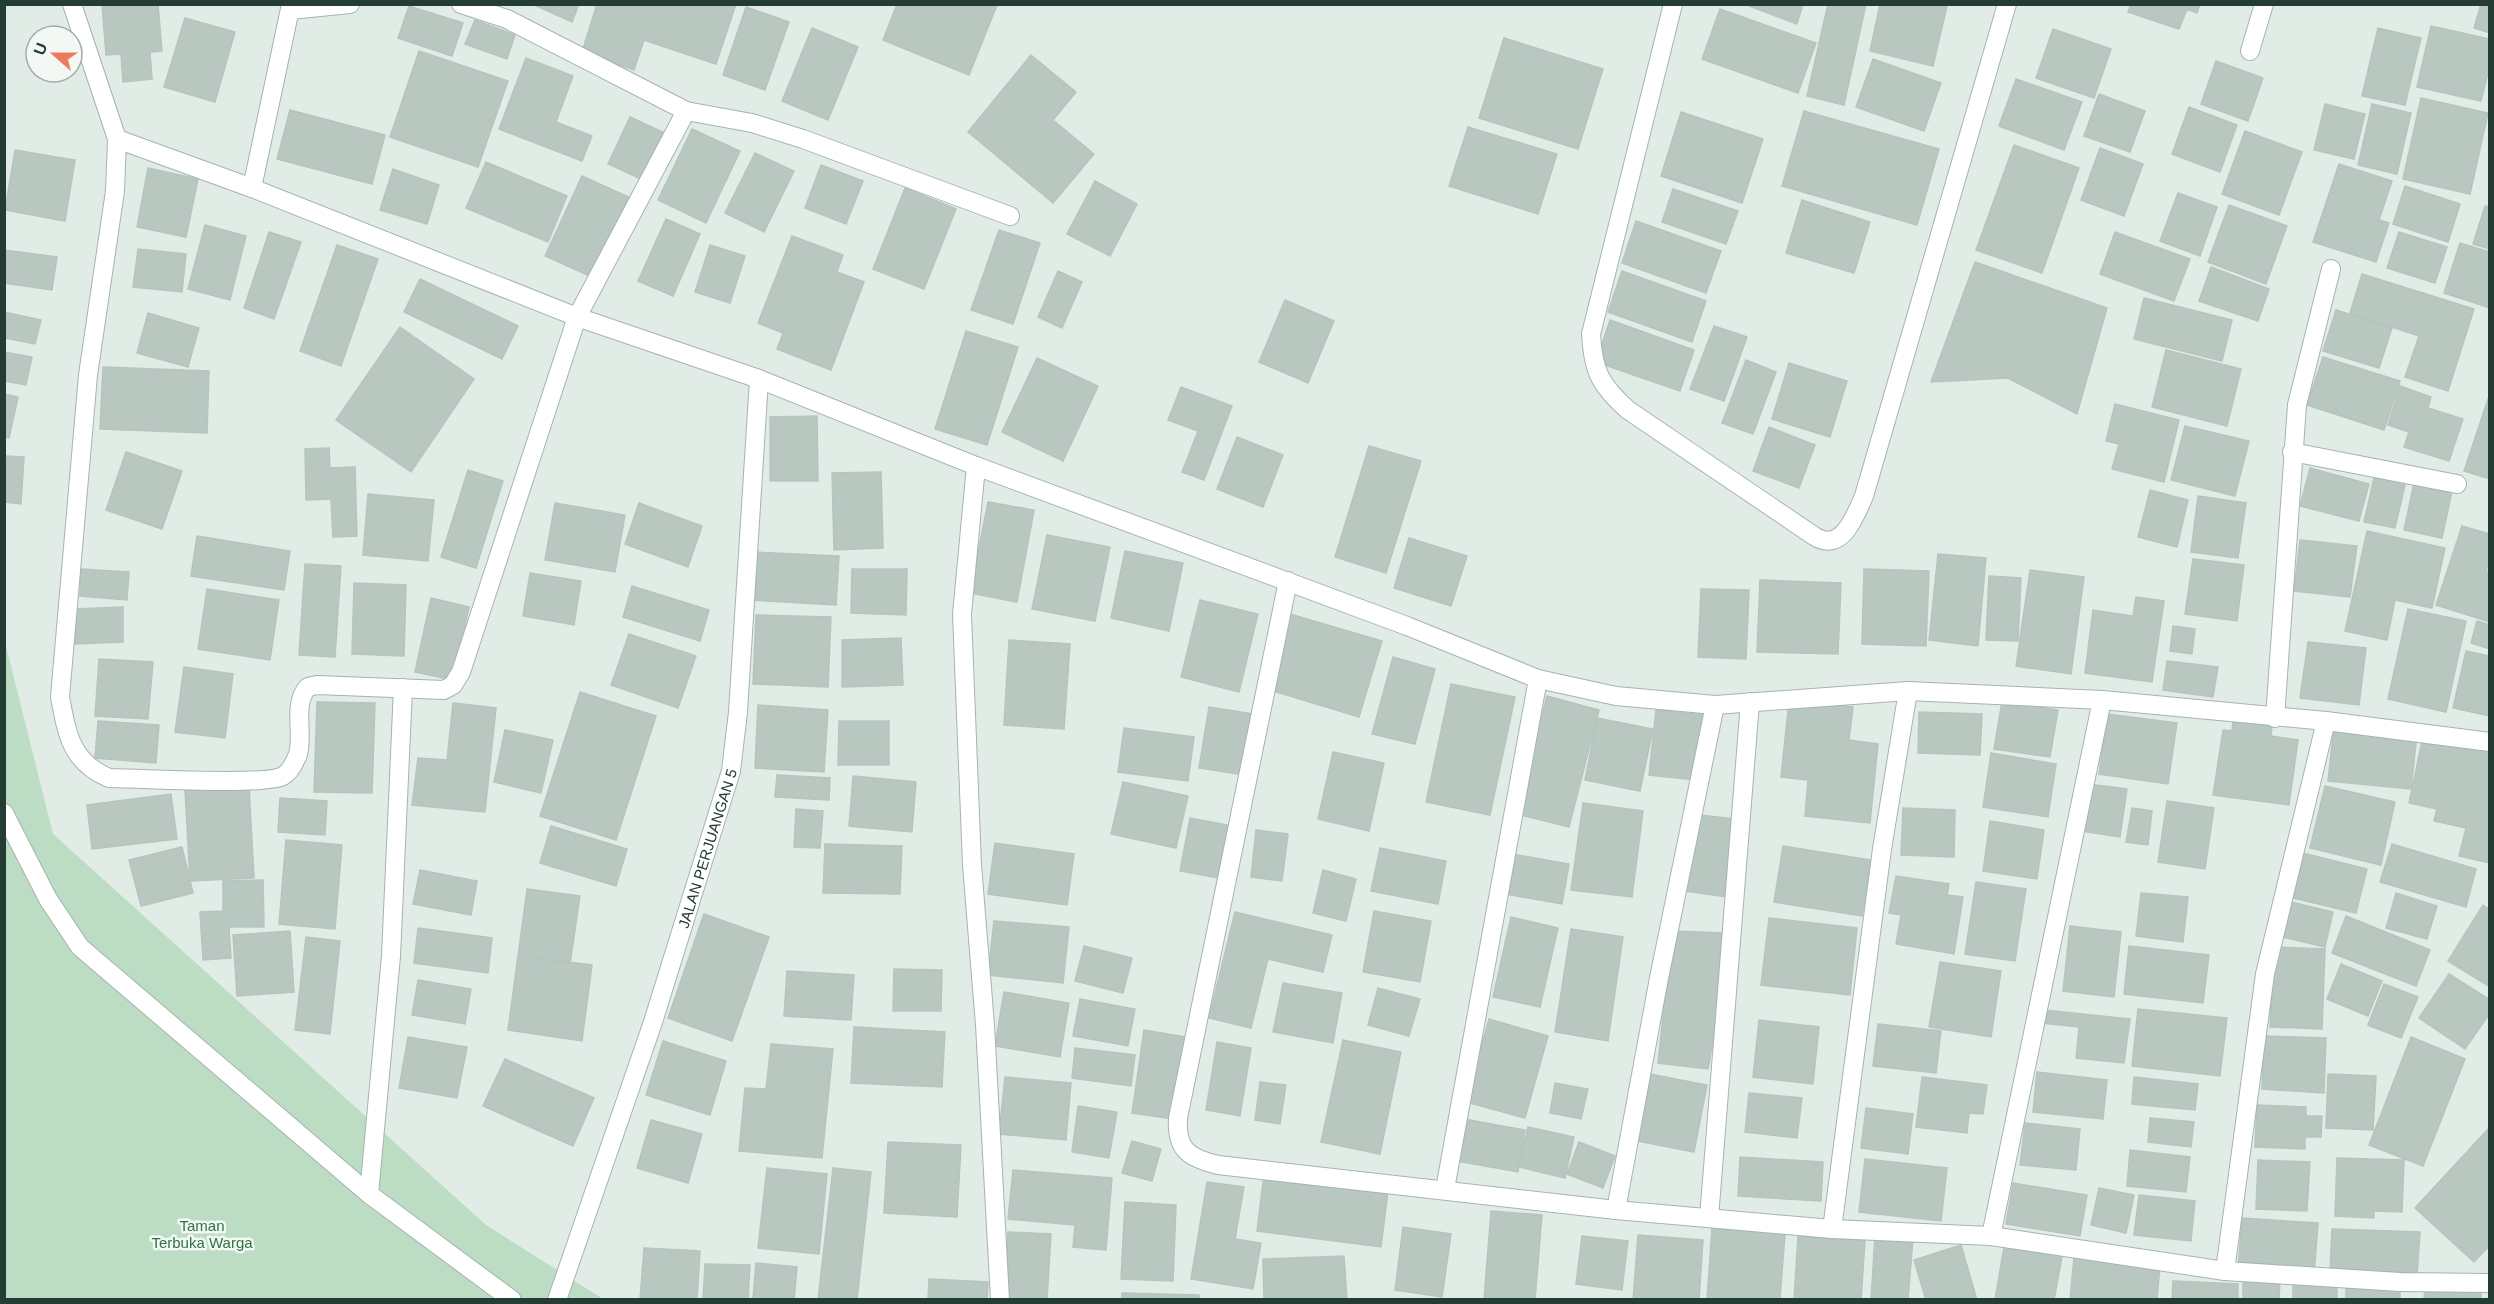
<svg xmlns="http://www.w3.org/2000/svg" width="2494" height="1304" font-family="Helvetica,sans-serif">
  <rect width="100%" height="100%" fill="#e2ece7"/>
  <!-- green -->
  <path fill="#bcdcc3" d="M4 638 53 834 486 1225 603 1299H5Z"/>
  <!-- building -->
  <path fill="#b8c7c0" stroke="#b5c5be" stroke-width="1.5" d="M102 4H158L162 51 150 52 152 79 123 82 121 54 106 55Z
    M532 4H579L572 22Z
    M597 4H736L716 64 644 40 634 70 582 52Z
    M897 4 997 5 969 75 883 40Z
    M1744 4H1803L1797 24Z
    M1828 4H1866L1844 105 1807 96Z
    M1880 4 1947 6 1933 66 1870 51Z
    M2131 4H2200L2197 13 2187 9 2179 29 2128 12Z
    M2481 4H2490V33L2474 28Z
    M409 6 463 23 452 56 398 38Z
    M746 7 789 22 765 90 723 75Z
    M1720 9 1816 43 1798 93 1702 59Z
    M185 18 235 32 215 102 164 87Z
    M475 20 515 35 507 59 465 44Z
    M2431 26 2490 39V65L2481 101 2417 87Z
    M812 28 858 47 828 120 782 101Z
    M2378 28 2421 38 2405 105 2362 96Z
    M2053 29 2111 49 2094 98 2036 78Z
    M1504 38 1603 69 1578 149 1479 118Z
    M419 51 508 81 478 167 390 137Z
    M1031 55 1076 92 1053 120 1094 154 1053 203 968 132Z
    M526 58 573 76 556 122 592 136 582 161 499 129Z
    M1873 59 1941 83 1924 131 1856 107Z
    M2216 61 2263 78 2248 121 2201 104Z
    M2016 79 2082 102 2064 150 1999 126Z
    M2099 94 2145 111 2130 152 2084 136Z
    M2421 98 2488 113 2470 194 2403 179Z
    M2325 104 2365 114 2354 159 2314 150Z
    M2372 104 2411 113 2397 174 2358 165Z
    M2189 107 2237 125 2220 172 2172 154Z
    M290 110 385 135 372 184 277 159Z
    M1804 111 1939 149 1917 225 1782 186Z
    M1681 112 1763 139 1742 203 1661 176Z
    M630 117 665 133 643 180 608 164Z
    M1468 127 1557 154 1538 214 1449 186Z
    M692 129 740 151 706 223 658 200Z
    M2245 131 2302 152 2279 215 2222 194Z
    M2014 145 2079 168 2042 273 1976 250Z
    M2100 148 2143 164 2124 216 2081 200Z
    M15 150 75 160 65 221 5 210Z
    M755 153 794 171 764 232 725 213Z
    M486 162 567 196 548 242 466 208Z
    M2339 164 2392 181 2379 220 2389 223 2376 262 2313 242Z
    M821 165 863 181 846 224 805 208Z
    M148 168 198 179 186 237 137 227Z
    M393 169 439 185 427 224 380 210Z
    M582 176 631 198 594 278 545 256Z
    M1095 181 1137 204 1110 256 1067 234Z
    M2405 186 2460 204 2448 242 2393 224Z
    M905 188 956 209 924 289 873 269Z
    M1673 189 1738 211 1726 244 1662 222Z
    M2178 193 2217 207 2200 256 2160 241Z
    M1802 200 1870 222 1854 273 1786 253Z
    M2229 205 2287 226 2266 284 2208 262Z
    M2485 206 2490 207V249L2473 244Z
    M666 219 700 234 673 296 638 281Z
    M1636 221 1721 251 1706 293 1622 263Z
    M205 225 246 236 230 300 188 289Z
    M999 230 1040 243 1013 324 971 310Z
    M269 232 301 242 274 319 244 308Z
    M2115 232 2190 259 2174 301 2100 274Z
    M2399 232 2447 247 2435 283 2387 268Z
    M792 236 843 255 837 272 864 282 831 370 777 349 783 333 758 323Z
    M2460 243 2490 252V308L2444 293Z
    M337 245 378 259 341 366 300 351Z
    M710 245 745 256 730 303 695 292Z
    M138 249 186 254 182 292 133 287Z
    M4 250 57 257 52 290 4 283Z
    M1975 262 2107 308 2077 414 2008 378 1931 382Z
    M2211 267 2269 289 2258 321 2199 301Z
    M1058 271 1082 282 1062 328 1038 317Z
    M1622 271 1706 301 1692 342 1608 312Z
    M2362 274 2474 309 2448 391 2405 377 2419 336 2350 313Z
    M420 279 518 326 502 359 404 312Z
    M2144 298 2232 320 2222 361 2134 339Z
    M1285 300 1334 321 1308 383 1259 362Z
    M2336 310 2392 328 2379 368 2323 351Z
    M4 312 41 320 35 344 4 338Z
    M148 313 199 328 188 367 137 353Z
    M1610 320 1694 350 1680 391 1596 362Z
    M1714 326 1747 337 1724 401 1690 389Z
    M400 327 474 379 411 472 336 420Z
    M966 331 1018 347 987 445 935 429Z
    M2166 350 2241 369 2227 426 2152 407Z
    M4 352 32 357 26 385 4 381Z
    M2323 357 2400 381 2384 430 2307 405Z
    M1037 358 1098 386 1063 461 1002 432Z
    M1746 360 1776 372 1753 434 1722 423Z
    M1789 363 1847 381 1830 437 1772 419Z
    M103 367 209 371 207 433 100 429Z
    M2400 386 2431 397 2428 408 2463 419 2449 461 2404 447 2409 432 2388 425Z
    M1181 387 1232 406 1204 480 1182 472 1198 431 1168 420Z
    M2490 393V479L2464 471Z
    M4 394 18 397 9 438 4 437Z
    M2115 404 2179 420 2164 482 2112 469 2119 444 2106 441Z
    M817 416 818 481H770V417Z
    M2185 426 2249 441 2235 496 2171 480Z
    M1769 427 1815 445 1799 488 1753 471Z
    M1237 437 1283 455 1263 507 1217 489Z
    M1369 446 1421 461 1386 573 1335 557Z
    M329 448 330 468 355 467 357 536 333 537 331 499 306 500 305 449Z
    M126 452 182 471 162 529 106 510Z
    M4 456 24 457 21 504 4 502Z
    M2310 468 2369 484 2359 521 2300 506Z
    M468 470 503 481 476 568 441 557Z
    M881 472 883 548 834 550 832 473Z
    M2374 478 2405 485 2395 528 2364 522Z
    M2414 483 2452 491 2442 538 2404 530Z
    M2150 490 2188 500 2177 547 2138 537Z
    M368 494 434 500 428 561 363 555Z
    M2198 496 2246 503 2238 558 2191 552Z
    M988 502 1034 510 1017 602 970 593Z
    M555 503 625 515 615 572 545 560Z
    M639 503 702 526 688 567 625 544Z
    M2462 526 2490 534V558L2486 571 2490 572V622L2436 605Z
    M2367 531 2445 548 2432 608 2395 600 2387 640 2345 631Z
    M1047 535 1110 547 1095 621 1032 609Z
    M197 536 290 551 284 590 191 576Z
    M1409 538 1467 556 1451 606 1394 588Z
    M2300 540 2357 546 2350 597 2294 591Z
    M1125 551 1183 563 1169 631 1111 618Z
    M754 552 839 556 836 605 751 600Z
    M1938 554 1986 558 1978 646 1929 640Z
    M2193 559 2244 565 2237 621 2185 614Z
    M305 564 341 566 335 657 299 655Z
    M81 569 129 572 127 600 80 596Z
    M852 569H907L906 615 851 613Z
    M1864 569 1929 571 1926 646 1862 644Z
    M2030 570 2084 577 2071 674 2016 666Z
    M530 573 581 581 574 625 523 616Z
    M1989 576 2021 578 2018 641 1986 640Z
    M1760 580 1841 583 1838 654 1757 652Z
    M354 583 406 585 404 656 352 654Z
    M632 586 709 610 700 641 623 617Z
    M207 589 279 600 270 660 198 649Z
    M1701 589 1749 590 1746 659 1698 657Z
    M2136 597 2164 601 2152 682 2085 673 2093 610 2133 616Z
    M431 598 469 607 453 680 415 672Z
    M1200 600 1258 614 1239 692 1181 677Z
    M123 607V642L75 644 74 609Z
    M2408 609 2466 621 2446 712 2388 699Z
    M1290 614 1382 641 1359 717 1267 689Z
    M756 615 831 617 828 687 753 684Z
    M2477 621 2490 625V649L2471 643Z
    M2173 626 2195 629 2192 654 2170 651Z
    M629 634 696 656 678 708 611 685Z
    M901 638 903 685 842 687V640Z
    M1009 640 1070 644 1064 729 1004 725Z
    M2308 642 2366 648 2359 705 2300 698Z
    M2466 651 2490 656V716L2453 708Z
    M1393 657 1435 669 1415 744 1372 734Z
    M99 659 153 662 148 719 95 716Z
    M2167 661 2218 667 2213 697 2163 690Z
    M184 667 233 674 225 738 175 732Z
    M1451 684 1515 697 1490 815 1426 802Z
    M580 692 656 716 616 840 540 816Z
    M1547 696 1599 710 1569 827 1517 814Z
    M1789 701 1853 707 1849 740 1878 744 1870 823 1805 816 1808 780 1781 777Z
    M2002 701 2058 710 2050 757 1994 749Z
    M317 702 375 703 372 793 314 792Z
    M453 703 496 708 485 812 412 805 418 758 447 760Z
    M758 705 828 710 824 772 755 768Z
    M1209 707 1254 714 1244 775 1199 768Z
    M1656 710 1703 715 1696 780 1649 775Z
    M1919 712 1982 714 1980 755 1918 753Z
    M2107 714 2177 723 2168 784 2099 774Z
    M1597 718 1653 729 1640 791 1585 780Z
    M2233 720 2272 726 2271 736 2298 740 2289 805 2213 795 2223 730 2232 731Z
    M98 721 159 725 156 763 95 758Z
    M839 721H889V765H838Z
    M2334 725 2417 734 2411 789 2328 781Z
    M1124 728 1194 737 1188 781 1118 772Z
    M505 730 553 740 541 793 494 782Z
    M2423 737 2490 752V863L2459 856 2466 828 2434 821 2437 809 2409 803Z
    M1333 752 1384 763 1369 831 1318 819Z
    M1991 753 2056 764 2048 817 1983 807Z
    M777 775 830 778 829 800 775 797Z
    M853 776 916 782 912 832 849 826Z
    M1123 782 1188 796 1176 848 1111 834Z
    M2088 784 2127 789 2120 837 2082 831Z
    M2325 786 2395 802 2381 865 2310 848Z
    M249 787 254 878 190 881 185 790Z
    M171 794 177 839 92 849 87 805Z
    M280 798 327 801 325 835 278 832Z
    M2167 801 2214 808 2205 869 2158 862Z
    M1583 803 1643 811 1632 897 1571 890Z
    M1903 808 1955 810 1954 857 1901 855Z
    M2132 808 2152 811 2148 845 2126 842Z
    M796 809 823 811 820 848 794 847Z
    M1699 815 1735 819 1727 897 1685 891Z
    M1190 818 1233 826 1223 879 1180 871Z
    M1990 821 2044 830 2037 879 1983 871Z
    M551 826 627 849 616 886 540 863Z
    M1256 830 1288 834 1282 881 1251 877Z
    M286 840 342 845 335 929 279 924Z
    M995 843 1074 854 1067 905 988 894Z
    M825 844 902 846 900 894 823 893Z
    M2392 844 2476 869 2466 907 2380 882Z
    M1783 846 1871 860 1862 916 1774 902Z
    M182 847 193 893 141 906 129 860Z
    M1380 848 1446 861 1438 904 1371 891Z
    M2303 853 2367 869 2356 913 2293 898Z
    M1512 854 1569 864 1562 904 1505 894Z
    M420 870 477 881 471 915 413 904Z
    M1323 870 1356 879 1346 921 1313 913Z
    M1896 876 1949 884 1947 895 1963 897 1954 954 1896 944 1901 915 1889 913Z
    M263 880 264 927H229L231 958 203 960 200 912 223 911V881Z
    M1976 882 2026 889 2015 961 1965 954Z
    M527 889 580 896 570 964 518 956Z
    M2141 893 2188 897 2183 942 2136 936Z
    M2396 893 2437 906 2427 939 2386 928Z
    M2287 901 2333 912 2325 947 2279 936Z
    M2483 905 2490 910V987L2448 961Z
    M1374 911 1431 921 1420 982 1363 972Z
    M1235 912 1332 935 1323 972 1268 959 1251 1028 1209 1018Z
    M704 914 769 937 732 1041 668 1018Z
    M2346 916 2430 950 2416 986 2332 953Z
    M1511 917 1558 928 1540 1007 1493 997Z
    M1769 918 1857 928 1850 995 1761 985Z
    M994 921 1069 927 1063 983 988 975Z
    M2070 926 2121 932 2114 997 2063 991Z
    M418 928 492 938 488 973 414 963Z
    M1571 929 1623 937 1608 1041 1555 1032Z
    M290 931 294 992 237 996 233 935Z
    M1672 931 1724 933 1716 1025 1708 1069 1658 1063Z
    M306 937 340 941 330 1034 295 1030Z
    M1084 946 1132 958 1123 993 1075 981Z
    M2129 946 2209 955 2203 1003 2124 994Z
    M2273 947 2325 949 2322 1029 2270 1027Z
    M518 956 592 965 582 1041 508 1030Z
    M1940 962 2001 971 1991 1037 1929 1027Z
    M2341 964 2382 981 2368 1016 2327 999Z
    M894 969 942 970 941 1011H893Z
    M787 971 854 975 851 1020 784 1016Z
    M2449 974 2490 1000V1013L2465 1049 2419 1018Z
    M418 980 471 989 465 1024 412 1015Z
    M1283 983 1342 993 1333 1043 1273 1032Z
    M2384 984 2418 997 2401 1038 2368 1025Z
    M1378 988 1420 999 1409 1036 1368 1025Z
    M1004 992 1069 1003 1060 1057 995 1046Z
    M1080 999 1135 1009 1128 1046 1073 1036Z
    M2138 1009 2227 1018 2220 1076 2132 1066Z
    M2044 1010 2130 1019 2124 1063 2076 1058 2079 1027 2042 1023Z
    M1489 1019 1548 1036 1525 1118 1466 1102Z
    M1759 1020 1819 1027 1813 1084 1753 1077Z
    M1878 1024 1941 1031 1936 1073 1873 1066Z
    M854 1027 945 1032 942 1087 851 1083Z
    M1144 1030 1186 1037 1173 1119 1132 1113Z
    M2264 1036 2326 1038 2324 1093 2262 1089Z
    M408 1037 467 1047 457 1098 399 1088Z
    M2411 1037 2465 1059 2423 1166 2369 1145Z
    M1343 1040 1401 1052 1380 1154 1321 1142Z
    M663 1041 726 1061 710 1115 646 1095Z
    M1217 1042 1251 1048 1240 1116 1206 1110Z
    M771 1044 833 1049 822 1158 739 1151 745 1088 766 1089Z
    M1075 1048 1135 1055 1131 1086 1072 1078Z
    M505 1059 594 1098 573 1146 483 1106Z
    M2037 1072 2107 1080 2103 1119 2033 1112Z
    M1650 1074 1707 1085 1694 1152 1637 1141Z
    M2328 1074 2376 1076 2373 1130 2326 1128Z
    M1005 1077 1071 1083 1066 1140 999 1134Z
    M1922 1077 1987 1085 1983 1114 1969 1113 1967 1133 1916 1127Z
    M2134 1077 2198 1084 2195 1110 2132 1104Z
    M1260 1082 1286 1085 1280 1124 1255 1120Z
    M1555 1083 1588 1089 1581 1119 1550 1113Z
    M1749 1093 1802 1098 1797 1138 1745 1132Z
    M2257 1105 2306 1107V1116H2322L2321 1137H2305V1149L2255 1147Z
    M1078 1106 1117 1112 1109 1158 1072 1152Z
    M1866 1108 1913 1114 1908 1154 1861 1148Z
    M2150 1118 2194 1122 2191 1147 2148 1142Z
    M1464 1119 1525 1130 1518 1172 1456 1161Z
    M651 1120 702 1134 688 1183 637 1168Z
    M2025 1123 2080 1129 2076 1170 2020 1165Z
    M1528 1127 1574 1137 1565 1178 1519 1167Z
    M2490 1127V1245L2474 1262 2415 1208Z
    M1132 1141 1161 1149 1152 1181 1122 1173Z
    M888 1142 961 1145 957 1217 884 1213Z
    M1579 1142 1615 1156 1603 1188 1567 1174Z
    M2130 1150 2190 1157 2186 1192 2127 1186Z
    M1740 1157 1823 1162 1821 1201 1738 1196Z
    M2337 1158 2404 1160 2402 1212 2374 1211V1218L2335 1216Z
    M1865 1159 1947 1168 1941 1221 1859 1212Z
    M2258 1160 2310 1162 2307 1211 2256 1209Z
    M767 1168 827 1174 819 1254 758 1248Z
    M833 1168 871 1172 857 1300H818Z
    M1013 1170 1112 1178 1106 1250 1073 1247 1075 1225 1008 1219Z
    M1264 1174 1388 1191 1381 1247 1257 1231Z
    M1207 1182 1244 1187 1235 1239 1261 1243 1253 1289 1191 1279Z
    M2013 1183 2087 1195 2080 1236 2006 1224Z
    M2099 1188 2134 1195 2126 1233 2091 1225Z
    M2139 1195 2195 1201 2191 1241 2134 1235Z
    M1125 1202 1176 1205 1173 1281 1121 1279Z
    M1491 1211 1542 1215 1535 1300H1484Z
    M2242 1218 2318 1223 2314 1275 2238 1270Z
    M1403 1227 1451 1234 1442 1297 1395 1290Z
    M1712 1228 1785 1233 1780 1300H1707Z
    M2332 1229 2420 1232 2417 1275 2330 1271Z
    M1008 1232 1051 1234 1047 1300H1003Z
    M1638 1235 1703 1240 1699 1300H1633Z
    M1582 1236 1628 1241 1622 1290 1576 1284Z
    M1798 1236 1865 1241 1861 1300H1794Z
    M1875 1236 1913 1238 1908 1300H1871Z
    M2005 1241 2063 1251 2054 1300H1995Z
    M1961 1245 1977 1300H1926L1914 1260Z
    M644 1248 700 1251 697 1300H640Z
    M1344 1256 1347 1300H1264L1263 1259Z
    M2074 1257 2160 1265 2157 1300H2070Z
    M756 1263 797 1267 794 1300 753 1299Z
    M705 1264 750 1265 748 1300H703Z
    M2243 1278 2280 1280 2279 1300H2243Z
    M929 1279 988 1282 987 1300H928Z
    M2173 1281 2238 1284V1300H2172Z
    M2337 1284V1300H2293V1286Z
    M2346 1287H2400V1300H2346Z
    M2425 1288 2481 1291V1300H2424Z
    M1122 1293 1199 1295V1300H1122Z"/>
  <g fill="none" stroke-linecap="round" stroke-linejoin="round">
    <defs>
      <g id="minor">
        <path d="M72 4 117 139 115 191 88 375 60 697C67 734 71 762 109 778 137 778 265 786 283 776 290 772 295 762 298 754 304 733 292 704 308 687L317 685 444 690 453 685 461 672 577 317 686 111 752 123 803 139 1010 216"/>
        <path d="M461 4 507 19 686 111"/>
        <path d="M1673 4 1591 334C1593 371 1600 385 1628 410L1814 536C1842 554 1855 516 1864 496L2007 4"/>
        <path d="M290 10 350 4"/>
        <path d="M2250 51 2264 4"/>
        <path d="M117 139 252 188 577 317 759 379 976 466 1407 626 1538 679 1616 696 1715 705 1908 691 2102 700 2326 721 2490 742"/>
        <path d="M252 188 291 4"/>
        <path d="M2292 452 2457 484"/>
        <path d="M976 466 962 614 972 865 985 1025 1000 1300"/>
        <path d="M1288 581 1178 1118C1176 1150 1189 1158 1218 1165L1616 1210 1832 1229 1991 1236 2225 1271 2400 1282 2490 1283"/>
        <path d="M2275 718 2297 405 2331 269"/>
        <path d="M4 813 48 899 80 947 369 1194 512 1300"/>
        <path d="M1445 1189 1538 679"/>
        <path d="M369 1194 391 956 403 688"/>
        <path d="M1616 1210 1659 978 1715 705"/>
        <path d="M1709 1218 1750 702"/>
        <path d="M1832 1229 1882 849 1908 691"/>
        <path d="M1991 1236 2102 700"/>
        <path d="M2225 1271 2265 974 2326 721"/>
        <path id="s1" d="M557 1300 653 1022 731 771 738 712 759 379"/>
      </g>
    </defs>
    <!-- minor casing -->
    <use href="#minor" stroke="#a5b4ae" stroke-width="20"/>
    <!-- minor -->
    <use href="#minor" stroke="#fff" stroke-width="18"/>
  </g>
  <g text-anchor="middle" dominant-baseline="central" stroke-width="5" stroke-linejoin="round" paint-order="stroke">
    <!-- street labels -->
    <g font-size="15" fill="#233c34" stroke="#f3f8f5">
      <text stroke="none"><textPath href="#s1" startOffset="476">JALAN PERJUANGAN 5</textPath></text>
    </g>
    <!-- park labels -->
    <g font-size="15" fill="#2e7245" stroke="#f3f8f5">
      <text x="202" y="1225">Taman<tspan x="202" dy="17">Terbuka Warga</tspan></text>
    </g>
  </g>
  <!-- border -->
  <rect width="2494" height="1304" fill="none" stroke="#233c34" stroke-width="12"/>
  <!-- north arrow -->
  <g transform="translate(54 54) rotate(291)"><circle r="28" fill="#f3f8f5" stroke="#a0ada8" stroke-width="1.5"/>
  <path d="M0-4.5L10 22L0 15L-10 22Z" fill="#ed7b5f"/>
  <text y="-9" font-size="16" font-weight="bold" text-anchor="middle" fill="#233c34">U</text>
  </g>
</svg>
